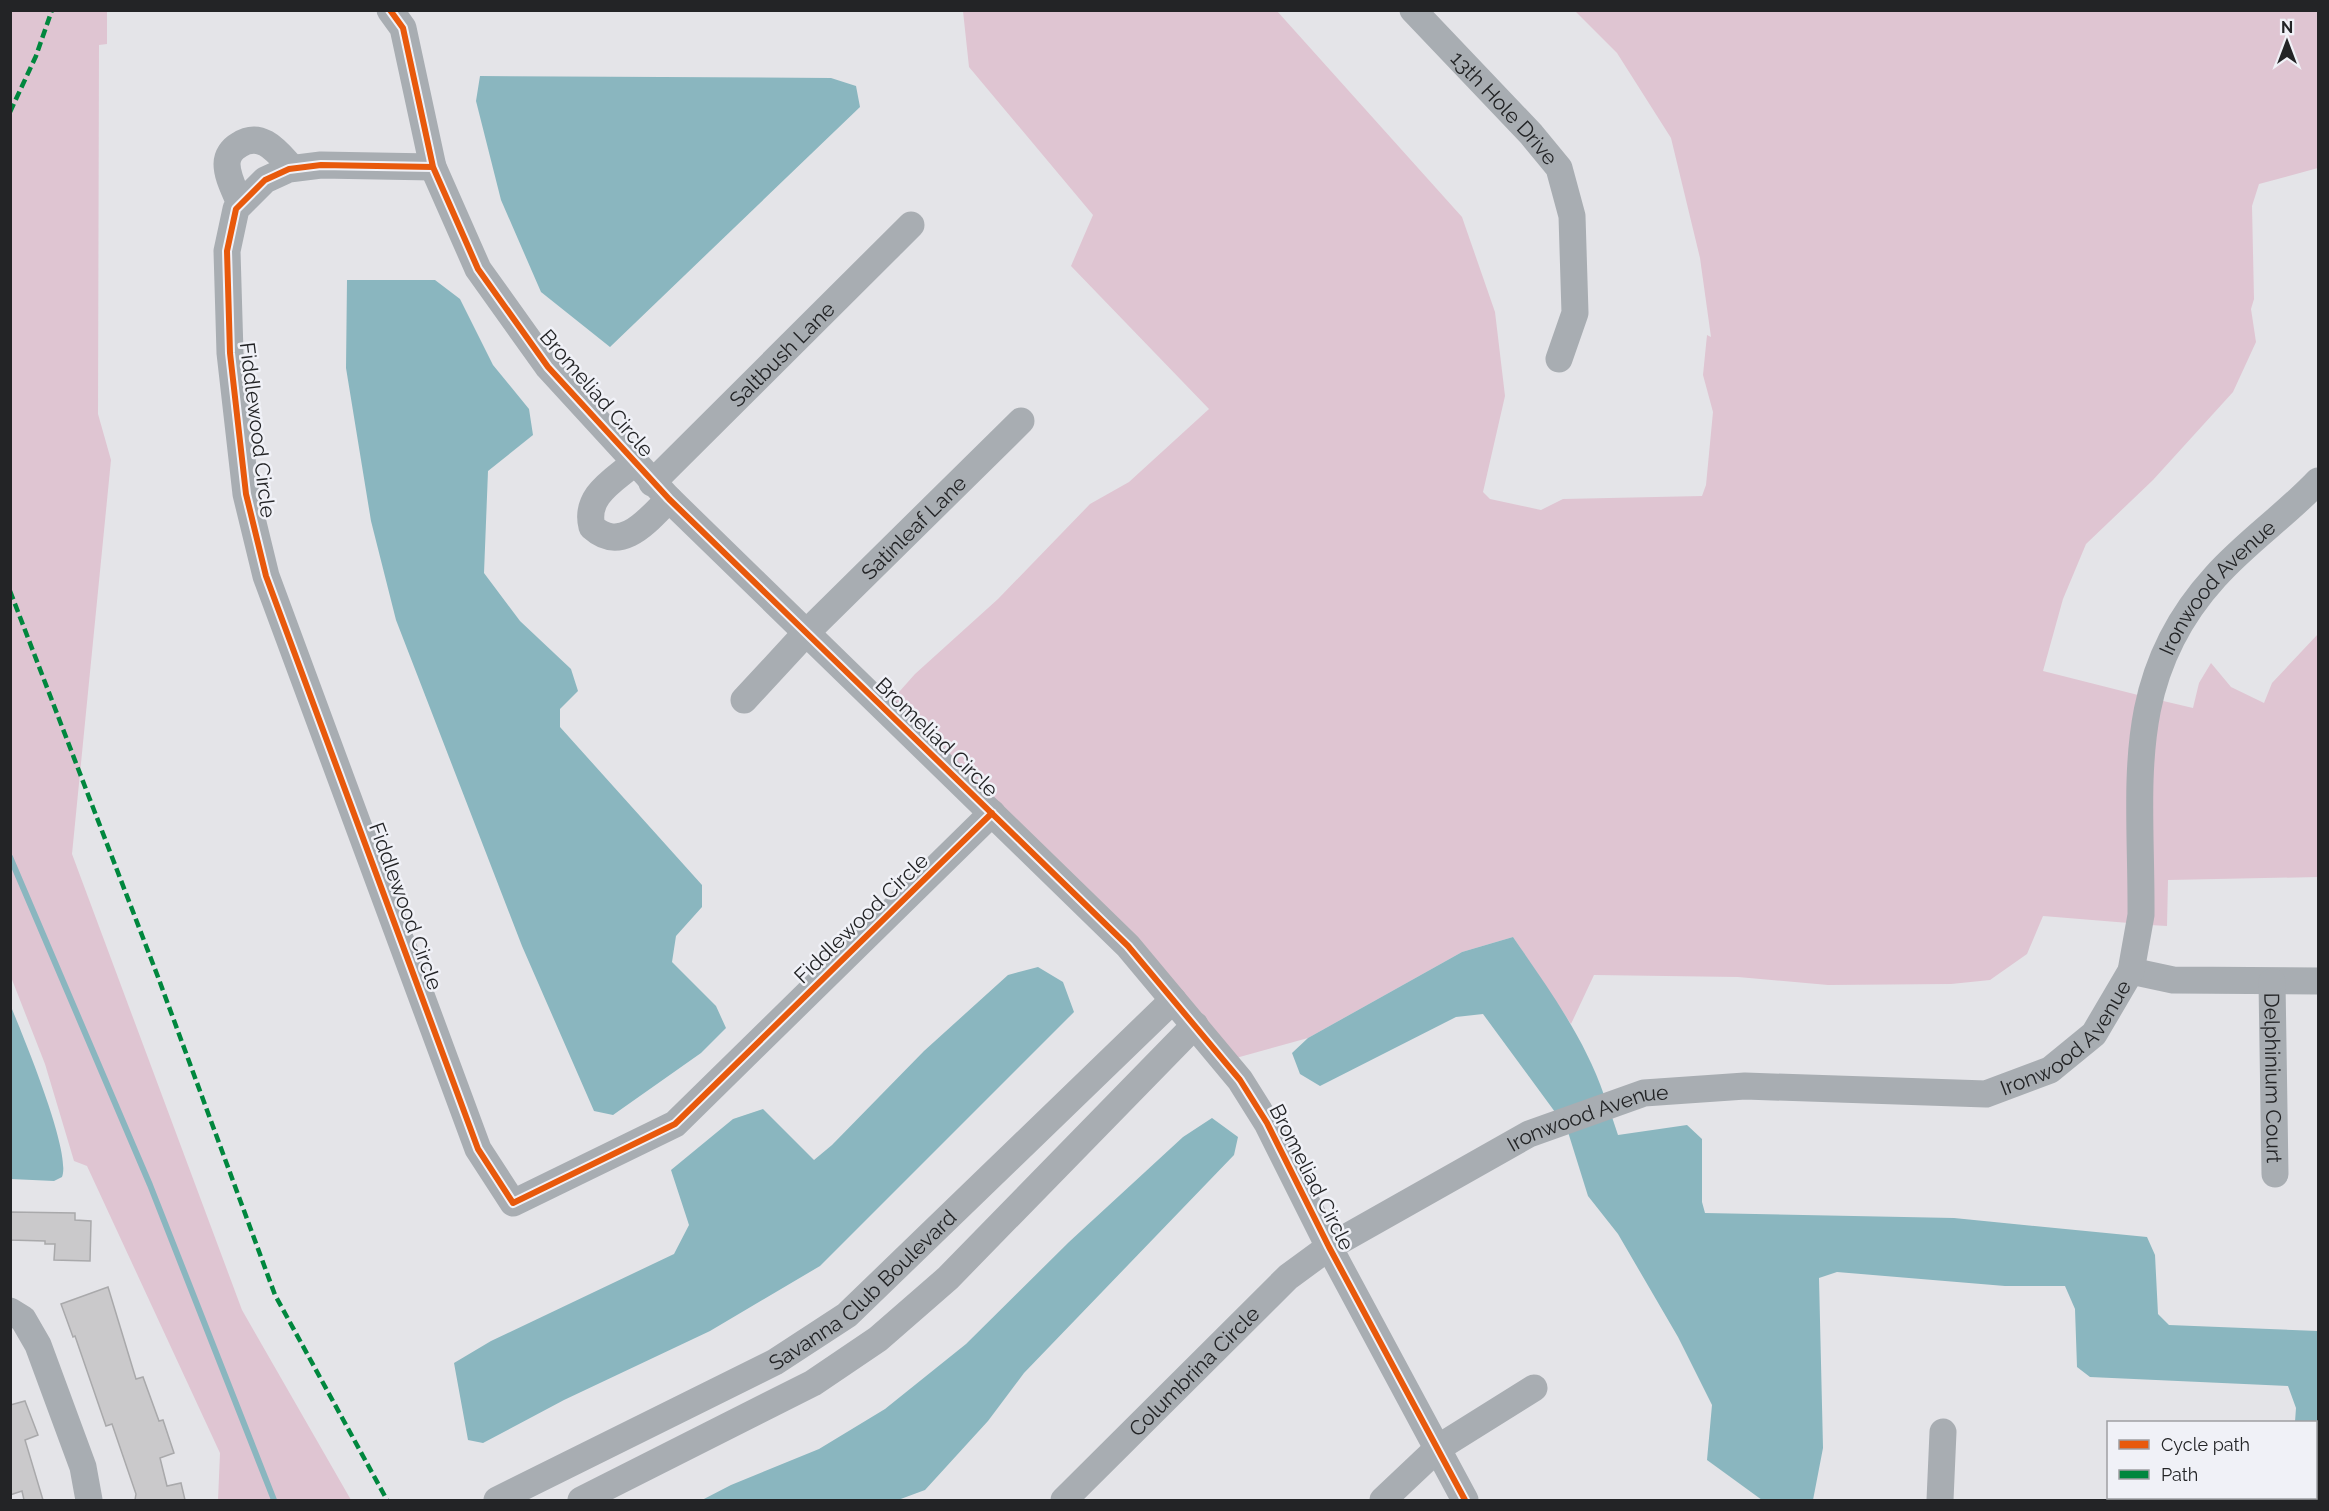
<svg xmlns="http://www.w3.org/2000/svg" width="2329" height="1511" font-family="Raleway,sans-serif">
  <rect width="100%" height="100%" fill="#e4e4e8"/>
  <!-- green -->
  <path fill="#dfc5d2" d="M10 11H107V44L99 45 98 414 111 460 72 854 242 1310 351 1500H218L220 1453 87 1166 74 1161 45 1064 11 977Z
    M963 11H1277L1462 217 1495 312 1505 396 1483 492 1490 499 1541 510 1563 499 1702 496 1706 485 1713 412 1703 375 1707 335 1711 337 1700 258 1671 138 1617 53 1575 11H2318V168L2259 184 2252 206 2254 299 2251 309 2256 342 2233 392 2153 480 2086 544 2063 599 2043 671 2138 695 2129 923 2043 916 2027 954 1990 980 1951 984 1828 985 1738 977 1594 975 1571 1024 1513 937 1462 952 1308 1038 1236 1058 891 701 915 674 998 599 1090 504 1129 482 1209 409 1071 266 1093 215 969 67Z
    M2318 634V877L2168 880 2167 926 2150 925V791L2159 700 2193 708 2199 683 2211 663 2231 687 2264 703 2272 683Z"/>
  <!-- water -->
  <path fill="#8ab6bf" d="M480 76 831 78 856 86 860 107 610 347 541 292 501 200 476 101Z
    M347 280H435L460 299 493 365 529 409 533 435 488 471 484 573 520 621 571 669 578 691 560 709V727L702 885V907L676 936 672 962 716 1006 726 1028 701 1053 613 1115 594 1111 522 946 396 620 371 521 346 368Z
    M1513 937C1548 988 1584 1037 1604 1095L1555 1112 1483 1014 1456 1017 1320 1086 1300 1074 1292 1053 1308 1038 1462 952Z
    M1038 967 1063 982 1074 1012 820 1266 710 1331 564 1400 483 1443 468 1440 454 1363 491 1341 674 1254 689 1225 671 1170 733 1119 763 1109 814 1160 832 1145 924 1051 1008 975Z
    M10 1004C22 1034 72 1152 62 1177L54 1181 11 1179Z
    M1612 1117 1618 1135 1687 1125 1702 1139V1202L1705 1213 1954 1218 2147 1237 2155 1255 2158 1314 2169 1325 2318 1331V1500H2292V1498H2316V1422H2295L2296 1408 2288 1386 2090 1377 2077 1367 2075 1309 2065 1286H2005L1837 1272 1819 1278 1823 1448 1813 1500H1762L1707 1460 1712 1405 1678 1337 1618 1234 1588 1196 1568 1132Z
    M1212 1118 1238 1137 1234 1155 1024 1373 988 1421 925 1490 898 1500H702L731 1485 819 1449 885 1409 966 1344 1069 1242 1183 1137Z"/>
  <g fill="none" stroke-linecap="round" stroke-linejoin="round">
    <!-- stream -->
    <path stroke="#8ab6bf" stroke-width="6" d="M10 857 150 1185 274 1500"/>
  </g>
  <!-- building -->
  <path fill="#cac9cb" stroke="#a9a9ab" stroke-width="1.5" d="M10 1212 75 1213V1220L91 1221 90 1261 54 1260 55 1244H45V1241L10 1240Z
    M108 1287 136 1379 143 1377 159 1421 163 1420 174 1453 160 1458 167 1486 181 1483 185 1500H135L136 1494 112 1424 106 1426 75 1336 73 1337 61 1304Z
    M25 1401 38 1435 25 1440 43 1500H24L22 1491 10 1495V1405Z"/>
  <g fill="none" stroke-linecap="round" stroke-linejoin="round">
    <!-- minor -->
    <g stroke="#a8adb2" stroke-width="27">
      <path d="M390 10 403 28 433 167 478 269 548 367 669 499 1128 946 1240 1080 1267 1123 1329 1247 1465 1500"/>
      <path id="s1" d="M1413 10 1531 134 1559 168 1572 216 1575 313 1559 359"/>
      <path d="M433 167 321 165 289 169 265 180 236 209 227 251 230 353 246 494 266 576 478 1149 513 1203 675 1124 992 813"/>
      <path d="M240 204C235 191 227 177 227 164 227 156 232 149 239 145 262 130 278 153 292 168"/>
      <path d="M634 463C613 481 584 496 592 527 622 554 648 520 669 499"/>
      <path id="s2" d="M652 483 911 225"/>
      <path id="s3" d="M744 700 805 634 1021 421"/>
      <path d="M2131 971 2173 980 2318 981"/>
      <path id="s4" d="M2272 982 2275 1174"/>
      <path d="M10 1311 23 1319 38 1345 83 1467 89 1500"/>
      <path id="s5" d="M497 1500 775 1362 847 1315 1173 1000"/>
      <path d="M581 1500 813 1383 878 1339 948 1278 1195 1025"/>
      <path id="s6" d="M1064 1500 1288 1277 1329 1247 1529 1134 1644 1093 1745 1086 1986 1094 2050 1070 2094 1034 2131 971 2141 915C2142 788 2121 680 2215 577 2246 542 2286 515 2318 481"/>
      <path d="M1383 1500 1438 1448 1534 1388"/>
      <path d="M1940 1500 1943 1432"/>
    </g>
    <!-- quiet -->
    <path stroke="#00873e" stroke-width="4.5" stroke-dasharray="9 4.5" stroke-linecap="butt" d="M10 112 36 56 52 10
      M10 591 158 977 275 1295 387 1500"/>
    <defs>
      <path id="cycleway" d="M390 10 403 28 433 167 478 269 548 367 669 499 1128 946 1240 1080 1267 1123 1329 1247 1465 1500
        M433 167 321 165 289 169 265 180 236 209 227 251 230 353 246 494 266 576 478 1149 513 1203 675 1124 992 813"/>
    </defs>
    <!-- cycleway casing -->
    <use href="#cycleway" stroke="#f0f1f7" stroke-width="10"/>
    <!-- cycleway -->
    <use href="#cycleway" stroke="#e8590c" stroke-width="6"/>
  </g>
  <g text-anchor="middle" dominant-baseline="central" stroke-width="5" stroke-linejoin="round" paint-order="stroke">
    <!-- street labels -->
    <g font-size="21" fill="#232426" stroke="#f0f1f7">
      <text stroke="none"><textPath href="#s1" startOffset="134">13th Hole Drive</textPath></text>
      <text stroke="none"><textPath href="#s2" startOffset="183">Saltbush Lane</textPath></text>
      <text transform="translate(597 393) rotate(49)">Bromeliad Circle</text>
      <text transform="translate(258 430) rotate(83)">Fiddlewood Circle</text>
      <text stroke="none"><textPath href="#s3" startOffset="242">Satinleaf Lane</textPath></text>
      <text stroke="none"><textPath href="#s6" startOffset="1666">Ironwood Avenue</textPath></text>
      <text transform="translate(937 737) rotate(44)">Bromeliad Circle</text>
      <text transform="translate(406 906) rotate(70)">Fiddlewood Circle</text>
      <text transform="translate(861 918) rotate(-44)">Fiddlewood Circle</text>
      <text stroke="none"><textPath href="#s6" startOffset="1162">Ironwood Avenue</textPath></text>
      <text stroke="none"><textPath href="#s4" startOffset="96">Delphinium Court</textPath></text>
      <text stroke="none"><textPath href="#s6" startOffset="658">Ironwood Avenue</textPath></text>
      <text transform="translate(1312 1177) rotate(63)">Bromeliad Circle</text>
      <text stroke="none"><textPath href="#s5" startOffset="424">Savanna Club Boulevard</textPath></text>
      <text stroke="none"><textPath href="#s6" startOffset="183">Columbrina Circle</textPath></text>
    </g>
  </g>
  <!-- border -->
  <rect width="2329" height="1511" fill="none" stroke="#232426" stroke-width="24"/>
  <!-- legend -->
  <rect x="2107" y="1421" width="210" height="78" fill="#f0f1f7" stroke="#9e9fa3" stroke-width="1.5"/>
  <rect x="2119" y="1440" width="30" height="9" fill="#e8590c" stroke="#9e9fa3" stroke-width="1.5"/>
  <text x="2161" y="1451" font-size="18" fill="#232426">Cycle path</text>
  <rect x="2119" y="1470" width="30" height="9" fill="#00873e" stroke="#9e9fa3" stroke-width="1.5"/>
  <text x="2161" y="1481" font-size="18" fill="#232426">Path</text>
  <!-- north arrow -->
  <g transform="translate(2287 42)" stroke="#f0f1f7" stroke-width="4.5" paint-order="stroke">
  <path d="M0-4.5L10 22L0 15L-10 22Z" fill="#232426"/>
  <text y="-9" font-size="16" font-weight="bold" text-anchor="middle" fill="#232426">N</text>
  </g>
</svg>
